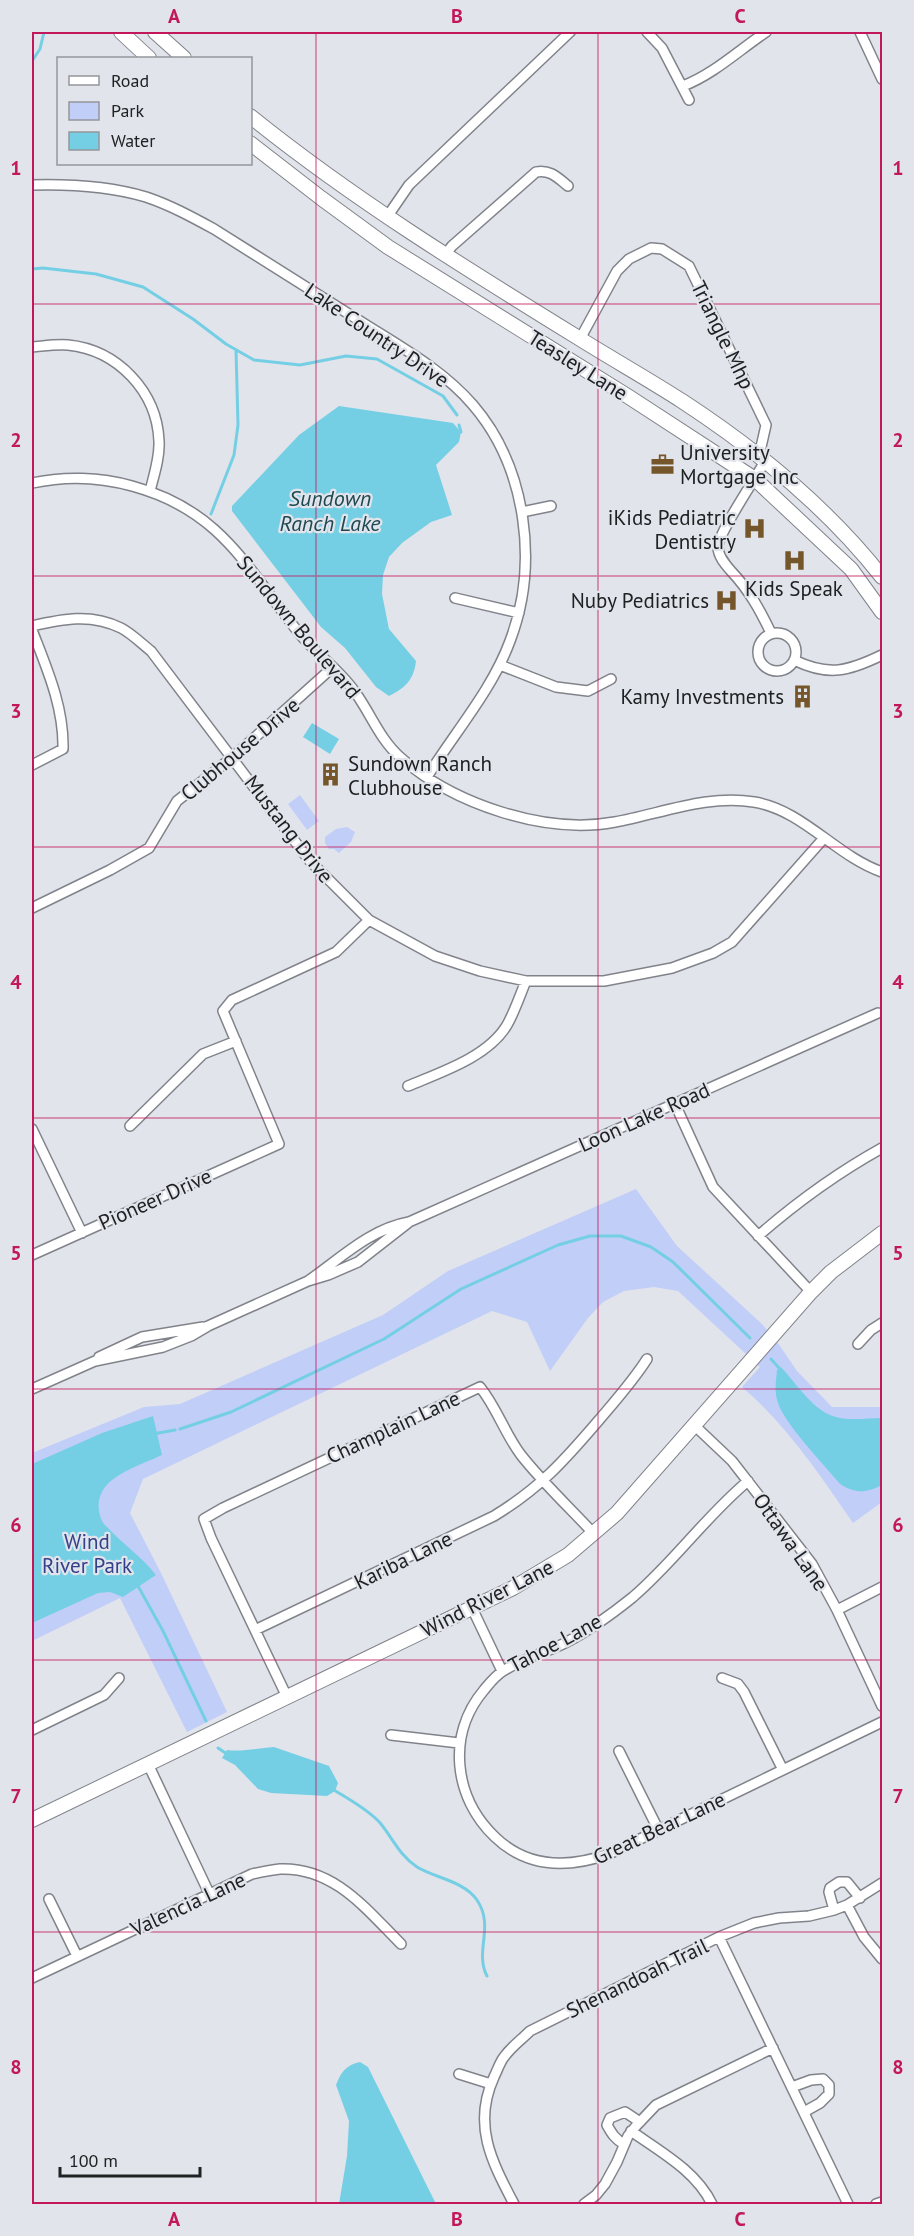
<svg xmlns="http://www.w3.org/2000/svg" width="914" height="2236" font-family="'PT Sans',sans-serif">
  <rect width="100%" height="100%" fill="#e1e4eb"/>
  <!-- green -->
  <path fill="#c1cef8" d="M300 795 319 821 307 830 288 804Z
    M347 827 355 832 351 842 339 853 334 849H329L325 843V837L336 829Z
    M636 1189 677 1246 762 1324 780 1346 797 1371 832 1407H882V1502L853 1523C820 1475 787 1425 742 1387L760 1367 678 1291 654 1287 624 1291 603 1302 588 1318 550 1371 527 1322 492 1311 143 1479 130 1513 161 1573 227 1712 187 1732 120 1598 32 1641V1453L144 1407 180 1404 383 1315 448 1271Z"/>
  <!-- water -->
  <path fill="#75cfe4" d="M339 406 453 423 461 432 459 442 436 465 452 515 431 522 402 543 389 557 383 575 382 594 389 629 416 661C414 680 405 688 389 696L376 687 345 648 321 627 232 511V506L299 435Z
    M312 723 339 739 330 754 303 737Z
    M781 1367C796 1383 814 1412 836 1417 850 1421 868 1418 882 1418V1485C866 1493 856 1494 840 1484 825 1466 784 1423 778 1403 774 1392 776 1381 777 1370Z
    M153 1416 162 1455C138 1467 94 1477 99 1511 100 1517 102 1523 107 1527 123 1544 142 1557 156 1575L123 1597 110 1592 98 1593 32 1623V1464L102 1433Z
    M274 1747 329 1766 338 1783 335 1791 327 1796 271 1793 258 1789 235 1765 222 1758 227 1750C243 1752 258 1748 274 1747Z
    M360 2062 368 2067 436 2204H339L347 2156 349 2121 336 2085C341 2072 346 2065 360 2062Z"/>
  <g fill="none" stroke-linecap="round" stroke-linejoin="round">
    <!-- stream -->
    <path stroke="#75cfe4" stroke-width="3" d="M32 61 40 49 44 32
      M32 269 43 268 96 274 143 287 193 319 226 344 254 360 300 365 346 356 377 359 443 396 457 415
      M459 425 461 432
      M211 514 234 455 238 425 236 350
      M771 1359 779 1368
      M180 1429 231 1412 384 1339 461 1289 558 1245 590 1236H621L651 1247 673 1262 750 1338
      M153 1434 175 1430
      M138 1586 163 1631 206 1721
      M218 1748 227 1754
      M332 1789C346 1797 372 1813 381 1824 393 1839 400 1856 417 1867 435 1878 464 1881 477 1900 495 1927 474 1951 487 1976"/>
    <defs>
      <path id="street" d="M647 32 662 48 689 100
        M860 32 882 79
        M683 86C714 74 739 50 766 32
        M32 185C70 184 109 186 146 197 170 205 192 217 214 229 262 259 311 290 360 321 399 346 442 369 473 405 527 468 539 565 510 641 492 690 455 732 427 777
        M387 217 409 185 570 32
        M445 255 452 246 536 172C550 169 558 178 568 186
        M580 339 617 271 629 259 651 248 662 249 689 266 766 425 761 447 754 453
        M32 347C44 346 56 344 68 345 118 350 157 392 159 441 160 457 154 475 150 491
        M765 461C756 478 718 533 718 547 718 556 725 564 731 571 749 590 760 610 771 633
        M32 483C64 476 100 477 132 486 221 510 246 567 299 633 316 654 339 669 355 692 371 714 380 740 401 758 454 804 545 835 615 822 660 814 708 794 754 802 803 810 836 856 882 872
        M522 512 551 506
        M455 598 519 613
        M32 626C62 619 91 613 121 628 131 633 142 644 151 651L309 860 369 920 435 956 480 971 526 981H604L672 968 713 953 732 942 824 838
        M32 630C47 669 64 707 63 749L32 765
        M758 652a19 19 0 1 1 38 0a19 19 0 1 1-38 0Z
        M794 660C829 677 849 671 882 655
        M500 665 556 687 588 691 611 679
        M32 908 110 870 149 848 177 801 233 757 333 667
        M408 1086C441 1072 488 1057 507 1025 515 1011 520 995 526 981
        M675 1104 713 1187 811 1292
        M130 1126 203 1054 236 1041
        M32 1129 82 1233
        M758 1236C797 1202 837 1173 882 1148
        M32 1255 279 1144 223 1011 232 1000 336 952 369 920
        M308 1281C340 1259 370 1229 409 1222L878 1013
        M858 1344 871 1330 882 1323
        M99 1357 142 1337 203 1327
        M32 1389 95 1361 163 1347 191 1336 208 1326 308 1281 328 1275 358 1262 408 1223
        M694 1425 732 1461 812 1564 837 1610 882 1706
        M748 1481C706 1516 674 1562 633 1597 612 1614 588 1631 565 1643 545 1653 521 1659 503 1671 495 1676 489 1684 484 1690 446 1735 454 1798 495 1837 528 1869 569 1868 609 1854L882 1722
        M472 1608 502 1671
        M837 1610 882 1587
        M255 1630 494 1516C540 1488 564 1461 599 1420 616 1400 633 1381 647 1359
        M722 1678 738 1684 744 1692 783 1770
        M287 1697 211 1538 204 1519 223 1508 480 1387C497 1408 505 1434 521 1455 543 1483 570 1508 594 1534
        M32 1730 104 1695 119 1678
        M391 1735 459 1743
        M619 1751 658 1829
        M148 1764 209 1893
        M49 1899 77 1956
        M847 1905 864 1937 882 1959
        M834 1910 829 1892 830 1888 839 1882H847L860 1898
        M719 1937 848 2204
        M32 1978 252 1874C261 1872 271 1870 280 1869 334 1867 366 1909 401 1944
        M459 2074 491 2084
        M792 2087 811 2080 823 2079 829 2085V2094L820 2103 804 2112
        M631 2131C661 2152 696 2171 712 2204
        M624 2144C615 2139 612 2134 607 2125L610 2118 625 2112 640 2122
        M514 2204C492 2162 472 2125 494 2077 497 2071 500 2062 504 2057 512 2046 521 2040 530 2031L719 1937 754 1923 779 1918 809 1916 834 1910 847 1905 882 1883
        M584 2204 596 2195 605 2184 617 2162 628 2136 636 2126 656 2105 773 2048
        M876 2204 882 2202"/>
      <path id="secondary" d="M121 32 149 58
        M155 32 184 58
        M250 116C353 199 465 268 577 337 612 359 648 379 682 401 757 450 827 507 882 577
        M250 143 321 198 388 247 629 397 755 479 851 569 882 612
        M32 1820 513 1588 568 1555 617 1513 811 1292 831 1272 882 1233"/>
    </defs>
    <!-- street casing -->
    <use href="#street" stroke="#80838a" stroke-width="12"/>
    <!-- secondary casing -->
    <use href="#secondary" stroke="#80838a" stroke-width="16"/>
    <!-- street -->
    <use href="#street" stroke="#fff" stroke-width="9"/>
    <!-- secondary -->
    <use href="#secondary" stroke="#fff" stroke-width="14"/>
  </g>
  <!-- grid -->
  <path fill="none" stroke="#c2185b" stroke-width="1.5" stroke-opacity="0.55" d="M316 32V2204M598 32V2204M32 304H882M32 576H882M32 847H882M32 1118H882M32 1389H882M32 1660H882M32 1932H882"/>
  <!-- icons -->
  <defs>
    <symbol id="office-bare" viewBox="-9 -9 18 18"><path d="M-6-3h4V-5.5h4V-3h4V5H-6ZM-1-4.5V-3h2v-1.5ZM-6 0V1H6V0Z" fill="#74562a" stroke="#e1e4eb" stroke-width="2.5" paint-order="stroke"/></symbol>
    <symbol id="hospital-bare" viewBox="-9 -9 18 18"><path d="M-5-5h3v3.5h4V-5h3V5h-3V1.5h-4V5h-3Z" fill="#74562a" stroke="#e1e4eb" stroke-width="2.5" paint-order="stroke"/></symbol>
    <symbol id="building-bare" viewBox="-9 -9 18 18"><path d="M-4-6H4V6H1V3H-1V6H-4ZM-2.5-4.3h1.7v1.8h-1.7ZM.8-4.3h1.7v1.8H.8ZM-2.5-1h1.7V.8h-1.7ZM.8-1h1.7V.8H.8Z" fill="#74562a" stroke="#e1e4eb" stroke-width="2.5" paint-order="stroke"/></symbol>
  </defs>
  <g fill-rule="evenodd">
    <use href="#office-bare" x="646" y="448" width="33" height="33"/>
    <use href="#hospital-bare" x="738" y="512" width="33" height="33"/>
    <use href="#hospital-bare" x="778" y="544" width="33" height="33"/>
    <use href="#hospital-bare" x="710" y="584" width="33" height="33"/>
    <use href="#building-bare" x="786" y="680" width="33" height="33"/>
    <use href="#building-bare" x="314" y="758" width="33" height="33"/>
  </g>
  <g text-anchor="middle" dominant-baseline="central" stroke-width="4.5" stroke-linejoin="round" paint-order="stroke">
    <!-- street labels -->
    <g font-size="21" fill="#202123" stroke="#e1e4eb">
      <text transform="translate(377 335) rotate(34)">Lake Country Drive</text>
      <text transform="translate(723 335) rotate(64)">Triangle Mhp</text>
      <text transform="translate(578 365) rotate(32)">Teasley Lane</text>
      <text transform="translate(299 627) rotate(50)">Sundown Boulevard</text>
      <text transform="translate(240 749) rotate(-40)">Clubhouse Drive</text>
      <text transform="translate(289 829) rotate(52)">Mustang Drive</text>
      <text transform="translate(644 1117) rotate(-24)">Loon Lake Road</text>
      <text transform="translate(155 1199) rotate(-24)">Pioneer Drive</text>
      <text transform="translate(393 1427) rotate(-25)">Champlain Lane</text>
      <text transform="translate(791 1542) rotate(55)">Ottawa Lane</text>
      <text transform="translate(403 1560) rotate(-26)">Kariba Lane</text>
      <text transform="translate(487 1598) rotate(-27)">Wind River Lane</text>
      <text transform="translate(555 1643) rotate(-28)">Tahoe Lane</text>
      <text transform="translate(659 1828) rotate(-25)">Great Bear Lane</text>
      <text transform="translate(188 1904) rotate(-25)">Valencia Lane</text>
      <text transform="translate(637 1978) rotate(-26)">Shenandoah Trail</text>
    </g>
    <!-- poi labels -->
    <g font-size="21" fill="#202123" stroke="#e1e4eb" text-anchor="end">
      <text x="680" y="452" text-anchor="start">University<tspan x="680" dy="24">Mortgage Inc</tspan></text>
      <text x="736" y="517">iKids Pediatric<tspan x="736" dy="24">Dentistry</tspan></text>
      <text x="794" y="588" text-anchor="middle">Kids Speak</text>
      <text x="709" y="600">Nuby Pediatrics</text>
      <text x="784" y="696">Kamy Investments</text>
      <text x="348" y="763" text-anchor="start">Sundown Ranch<tspan x="348" dy="24">Clubhouse</tspan></text>
    </g>
    <!-- park labels -->
    <g font-size="21" fill="#334189" stroke="#e1e4eb">
      <text x="87" y="1541">Wind<tspan x="87" dy="24">River Park</tspan></text>
    </g>
    <!-- water labels -->
    <g font-size="22" font-style="italic" fill="#1f4952" stroke="#e1e4eb">
      <text x="330" y="498">Sundown<tspan x="330" dy="25">Ranch Lake</tspan></text>
    </g>
  </g>
  <!-- border -->
  <rect width="914" height="2236" fill="none" stroke="#e1e4eb" stroke-width="66"/>
  <!-- legend -->
  <rect x="57" y="57" width="195" height="108" fill="#e1e4eb" stroke="#94969b" stroke-width="1.5"/>
  <rect x="69" y="76" width="30" height="9" fill="#ffffff" stroke="#94969b" stroke-width="1.5"/>
  <text x="111" y="87" font-size="18" fill="#202123">Road</text>
  <rect x="69" y="102" width="30" height="18" fill="#c1cef8" stroke="#94969b" stroke-width="1.5"/>
  <text x="111" y="117" font-size="18" fill="#202123">Park</text>
  <rect x="69" y="132" width="30" height="18" fill="#75cfe4" stroke="#94969b" stroke-width="1.5"/>
  <text x="111" y="147" font-size="18" fill="#202123">Water</text>
  <!-- scale -->
  <path d="M60 2167v9h140v-9" fill="none" stroke="#202123" stroke-width="3"/>
  <text x="69" y="2167" font-size="18" fill="#202123" stroke="#e1e4eb" stroke-width="4.5" paint-order="stroke">100 m</text>
  <rect x="33" y="33" width="848" height="2170" fill="none" stroke="#c2185b" stroke-width="2"/>
  <g font-size="20" text-anchor="middle" font-weight="bold" fill="#c2185b">
    <text x="174" y="23">A</text>
    <text x="457" y="23">B</text>
    <text x="740" y="23">C</text>
    <text x="16" y="175">1</text>
    <text x="898" y="175">1</text>
    <text x="16" y="447">2</text>
    <text x="898" y="447">2</text>
    <text x="16" y="718">3</text>
    <text x="898" y="718">3</text>
    <text x="16" y="989">4</text>
    <text x="898" y="989">4</text>
    <text x="16" y="1260">5</text>
    <text x="898" y="1260">5</text>
    <text x="16" y="1532">6</text>
    <text x="898" y="1532">6</text>
    <text x="16" y="1803">7</text>
    <text x="898" y="1803">7</text>
    <text x="16" y="2074">8</text>
    <text x="898" y="2074">8</text>
    <text x="174" y="2226">A</text>
    <text x="457" y="2226">B</text>
    <text x="740" y="2226">C</text>
  </g>
</svg>
